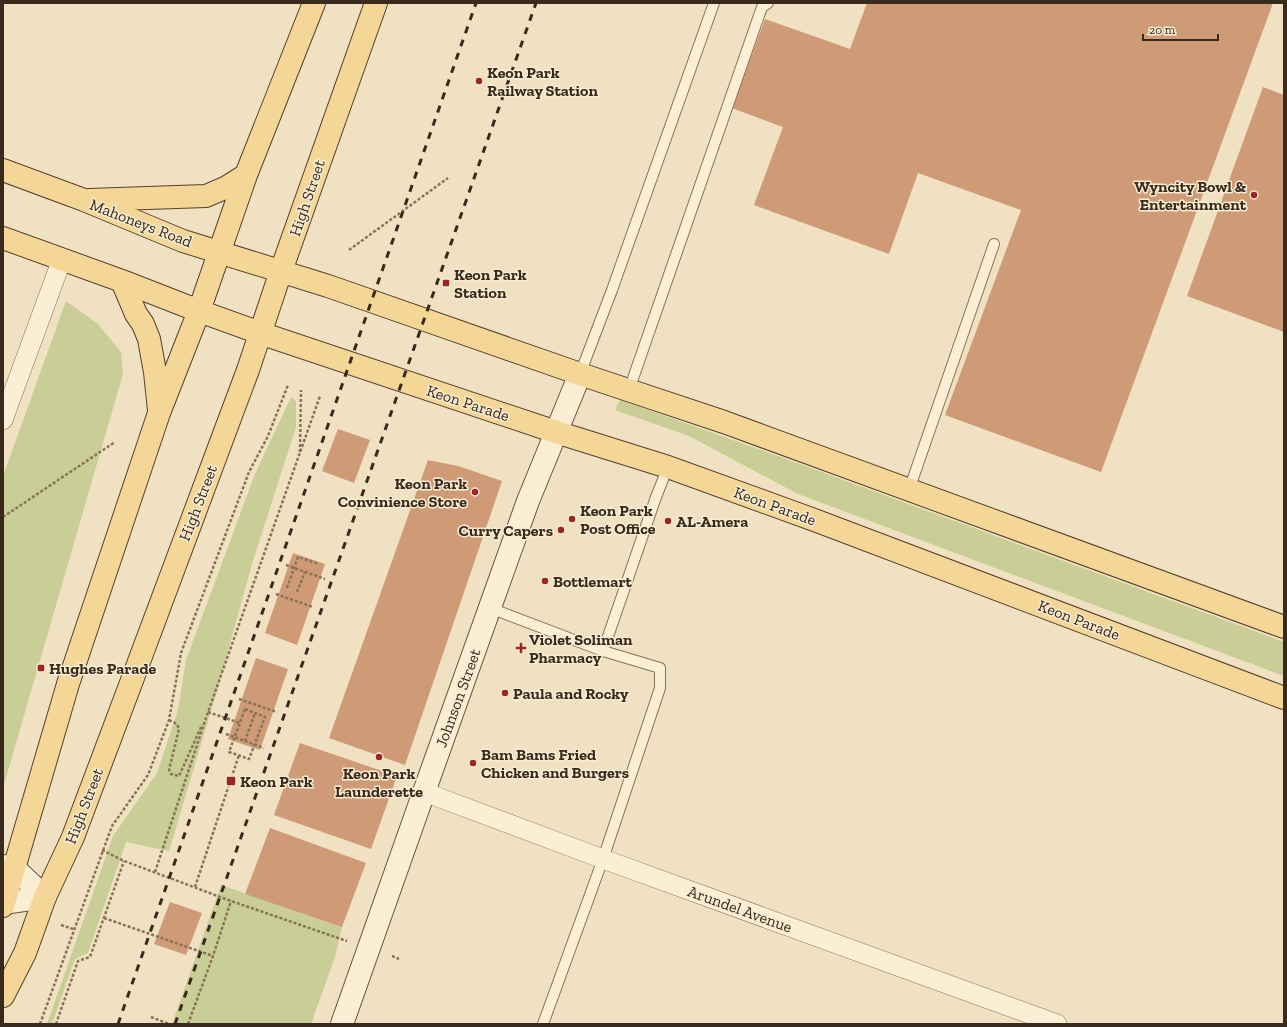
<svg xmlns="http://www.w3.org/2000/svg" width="1287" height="1027" font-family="'Zilla Slab',serif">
  <rect width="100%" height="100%" fill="#efe1c1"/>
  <!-- green -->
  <path fill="#c8ce95" d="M66 301 98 324 121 352 123 374 3 788V476Z
    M291 397 296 401V427L252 564 217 691 169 851 126 842 88 953 75 959 52 1024H47L113 836 157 773 178 710 186 660 255 474Z
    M620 400 767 452 1284 642V676L798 494 689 436 615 410Z
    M221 885 342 927 335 957 311 1024H172Z"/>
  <!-- building -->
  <path fill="#cf9a76" d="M867 3H1273L1101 472 945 415 1021 210 918 173 889 254 754 205 783 127 732 108 765 19 850 49Z
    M1263 87 1284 95V332L1187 296Z
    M338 429 370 440 354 483 322 471Z
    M428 460 458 466 502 481 405 765 329 738Z
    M293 553 325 564 297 645 265 633Z
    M256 658 288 669 260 750 228 739Z
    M300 743 397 776 371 849 274 815Z
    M270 828 366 863 342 927 245 894Z
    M170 902 202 913 186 955 154 944Z"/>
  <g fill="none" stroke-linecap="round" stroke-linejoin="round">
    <defs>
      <path id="lane" d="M580 374 612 290 714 3
        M629 390 762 7 768 3
        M909 490 994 244
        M490 608 603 651 660 668V688L603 859 543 1024
        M603 651 656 497 668 467"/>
      <path id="street" d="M3 420 62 259
        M424 792 603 859 1057 1024"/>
      <path id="secondary" d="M3 866 15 869 45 897
        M3 903 45 897
        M342 1024 424 792 528 501 580 374"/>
      <path id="primary" d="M3 170 84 200 183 241 328 286 580 374 724 422 1284 627
        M89 200 206 196 227 187 246 175
        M3 238 122 281 199 311 260 333 556 432 668 467 817 521 1284 698
        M122 281 136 314 143 324 149 339 155 372 159 410
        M3 906 68 684 159 413 199 311 246 175 314 3
        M3 996 25 953 45 897 73 837 134 675 248 370 281 271 376 3"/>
    </defs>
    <!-- lane casing -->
    <use href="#lane" stroke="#8a7258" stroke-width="12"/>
    <!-- street casing -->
    <use href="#street" stroke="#8a7258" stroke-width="20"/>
    <!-- secondary casing -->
    <use href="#secondary" stroke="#6b533b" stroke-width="24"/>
    <!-- primary casing -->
    <use href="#primary" stroke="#57402d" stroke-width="24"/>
    <!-- path -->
    <path stroke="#8a7258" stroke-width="2.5" stroke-dasharray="3 2" stroke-linecap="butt" d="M349 250 448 178
      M300 452 301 390
      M3 517 115 442
      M287 588 298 557 319 564
      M297 592 305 572
      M276 594 313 607
      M239 699 277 712
      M245 709 265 717 249 759 229 752Z
      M208 712 240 723
      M169 720 177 724 179 729 169 770 171 774 179 776 202 725
      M245 741 255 713
      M102 850 124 861 231 901 347 941
      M155 872 208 712 320 396
      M195 887 239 755
      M104 918 213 956
      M61 925 73 929
      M392 956 399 959
      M151 1017 169 1024
      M40 1024 112 826 148 775 169 720 181 653 249 472 268 436 288 385
      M56 1024 78 961 90 957 124 861
      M188 1024 213 956 231 901"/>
    <!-- lane -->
    <use href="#lane" stroke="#faeed5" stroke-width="10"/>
    <!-- street -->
    <use href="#street" stroke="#faeed5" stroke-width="19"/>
    <!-- secondary -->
    <use href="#secondary" stroke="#faeed5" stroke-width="22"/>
    <!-- primary -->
    <use href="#primary" stroke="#f4d697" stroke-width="22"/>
    <!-- rail -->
    <path stroke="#392a1d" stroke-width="3" stroke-dasharray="7 7" stroke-linecap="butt" d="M118 1024 476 3
      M175 1024 536 3"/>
    <!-- path-bridge -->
    <path stroke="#8a7258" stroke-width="2.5" stroke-dasharray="3 2" stroke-linecap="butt" d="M286 565 325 579
      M226 734 264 748"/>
  </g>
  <!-- markers -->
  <g fill="#9b2628" stroke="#f7ebd1" stroke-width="1.5">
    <circle cx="479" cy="81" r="4"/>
    <circle cx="1254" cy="195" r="4"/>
    <rect x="442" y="279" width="8" height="8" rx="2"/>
    <circle cx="475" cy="492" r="4"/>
    <circle cx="572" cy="519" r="4"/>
    <circle cx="668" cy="521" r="4"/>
    <circle cx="561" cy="530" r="4"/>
    <circle cx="545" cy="581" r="4"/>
    <path d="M519 642h4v4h4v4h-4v4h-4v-4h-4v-4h4z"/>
    <rect x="37" y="664" width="8" height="8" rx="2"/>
    <circle cx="505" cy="693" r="4"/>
    <circle cx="379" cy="757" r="4"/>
    <circle cx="473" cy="763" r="4"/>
    <rect x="226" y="776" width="10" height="10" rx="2"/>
  </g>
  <g text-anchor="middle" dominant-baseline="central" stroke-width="3" stroke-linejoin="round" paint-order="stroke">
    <!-- poi labels -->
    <g font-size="16" font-weight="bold" fill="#392a1d" stroke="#f7ebd1" text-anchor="start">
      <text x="487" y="72">Keon Park<tspan x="487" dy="18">Railway Station</tspan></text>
      <text x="1246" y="186" text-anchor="end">Wyncity Bowl &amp;<tspan x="1246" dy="18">Entertainment</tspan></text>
      <text x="454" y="274">Keon Park<tspan x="454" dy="18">Station</tspan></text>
      <text x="467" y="483" text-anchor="end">Keon Park<tspan x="467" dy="18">Convinience Store</tspan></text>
      <text x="580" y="510">Keon Park<tspan x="580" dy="18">Post Office</tspan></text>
      <text x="676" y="521">AL-Amera</text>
      <text x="553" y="530" text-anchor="end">Curry Capers</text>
      <text x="553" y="581">Bottlemart</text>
      <text x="529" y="639">Violet Soliman<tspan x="529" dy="18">Pharmacy</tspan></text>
      <text x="49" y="668">Hughes Parade</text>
      <text x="513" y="693">Paula and Rocky</text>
      <text x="481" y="754">Bam Bams Fried<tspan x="481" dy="18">Chicken and Burgers</tspan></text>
      <text x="379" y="773" text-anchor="middle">Keon Park<tspan x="379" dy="18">Launderette</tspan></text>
      <text x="240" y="781">Keon Park</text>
    </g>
    <!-- street labels -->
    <g font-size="16" fill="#392a1d" stroke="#f7ebd1">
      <text transform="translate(307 198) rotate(-71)">High Street</text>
      <text transform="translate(141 223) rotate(21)">Mahoneys Road</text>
      <text transform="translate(468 403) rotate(18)">Keon Parade</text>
      <text transform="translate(198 503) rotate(-69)">High Street</text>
      <text transform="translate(775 506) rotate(20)">Keon Parade</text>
      <text transform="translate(1079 620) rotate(21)">Keon Parade</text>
      <text transform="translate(458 698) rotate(-70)">Johnson Street</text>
      <text transform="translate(84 806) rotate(-69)">High Street</text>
      <text transform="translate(740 909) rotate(20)">Arundel Avenue</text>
    </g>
  </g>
  <!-- border -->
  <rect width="1287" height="1027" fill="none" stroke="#392a1d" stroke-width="8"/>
  <!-- scale -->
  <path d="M1143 34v6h75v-6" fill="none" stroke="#392a1d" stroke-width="2"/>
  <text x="1149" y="34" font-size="12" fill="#392a1d" stroke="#f7ebd1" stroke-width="3" paint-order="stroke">20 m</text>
</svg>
